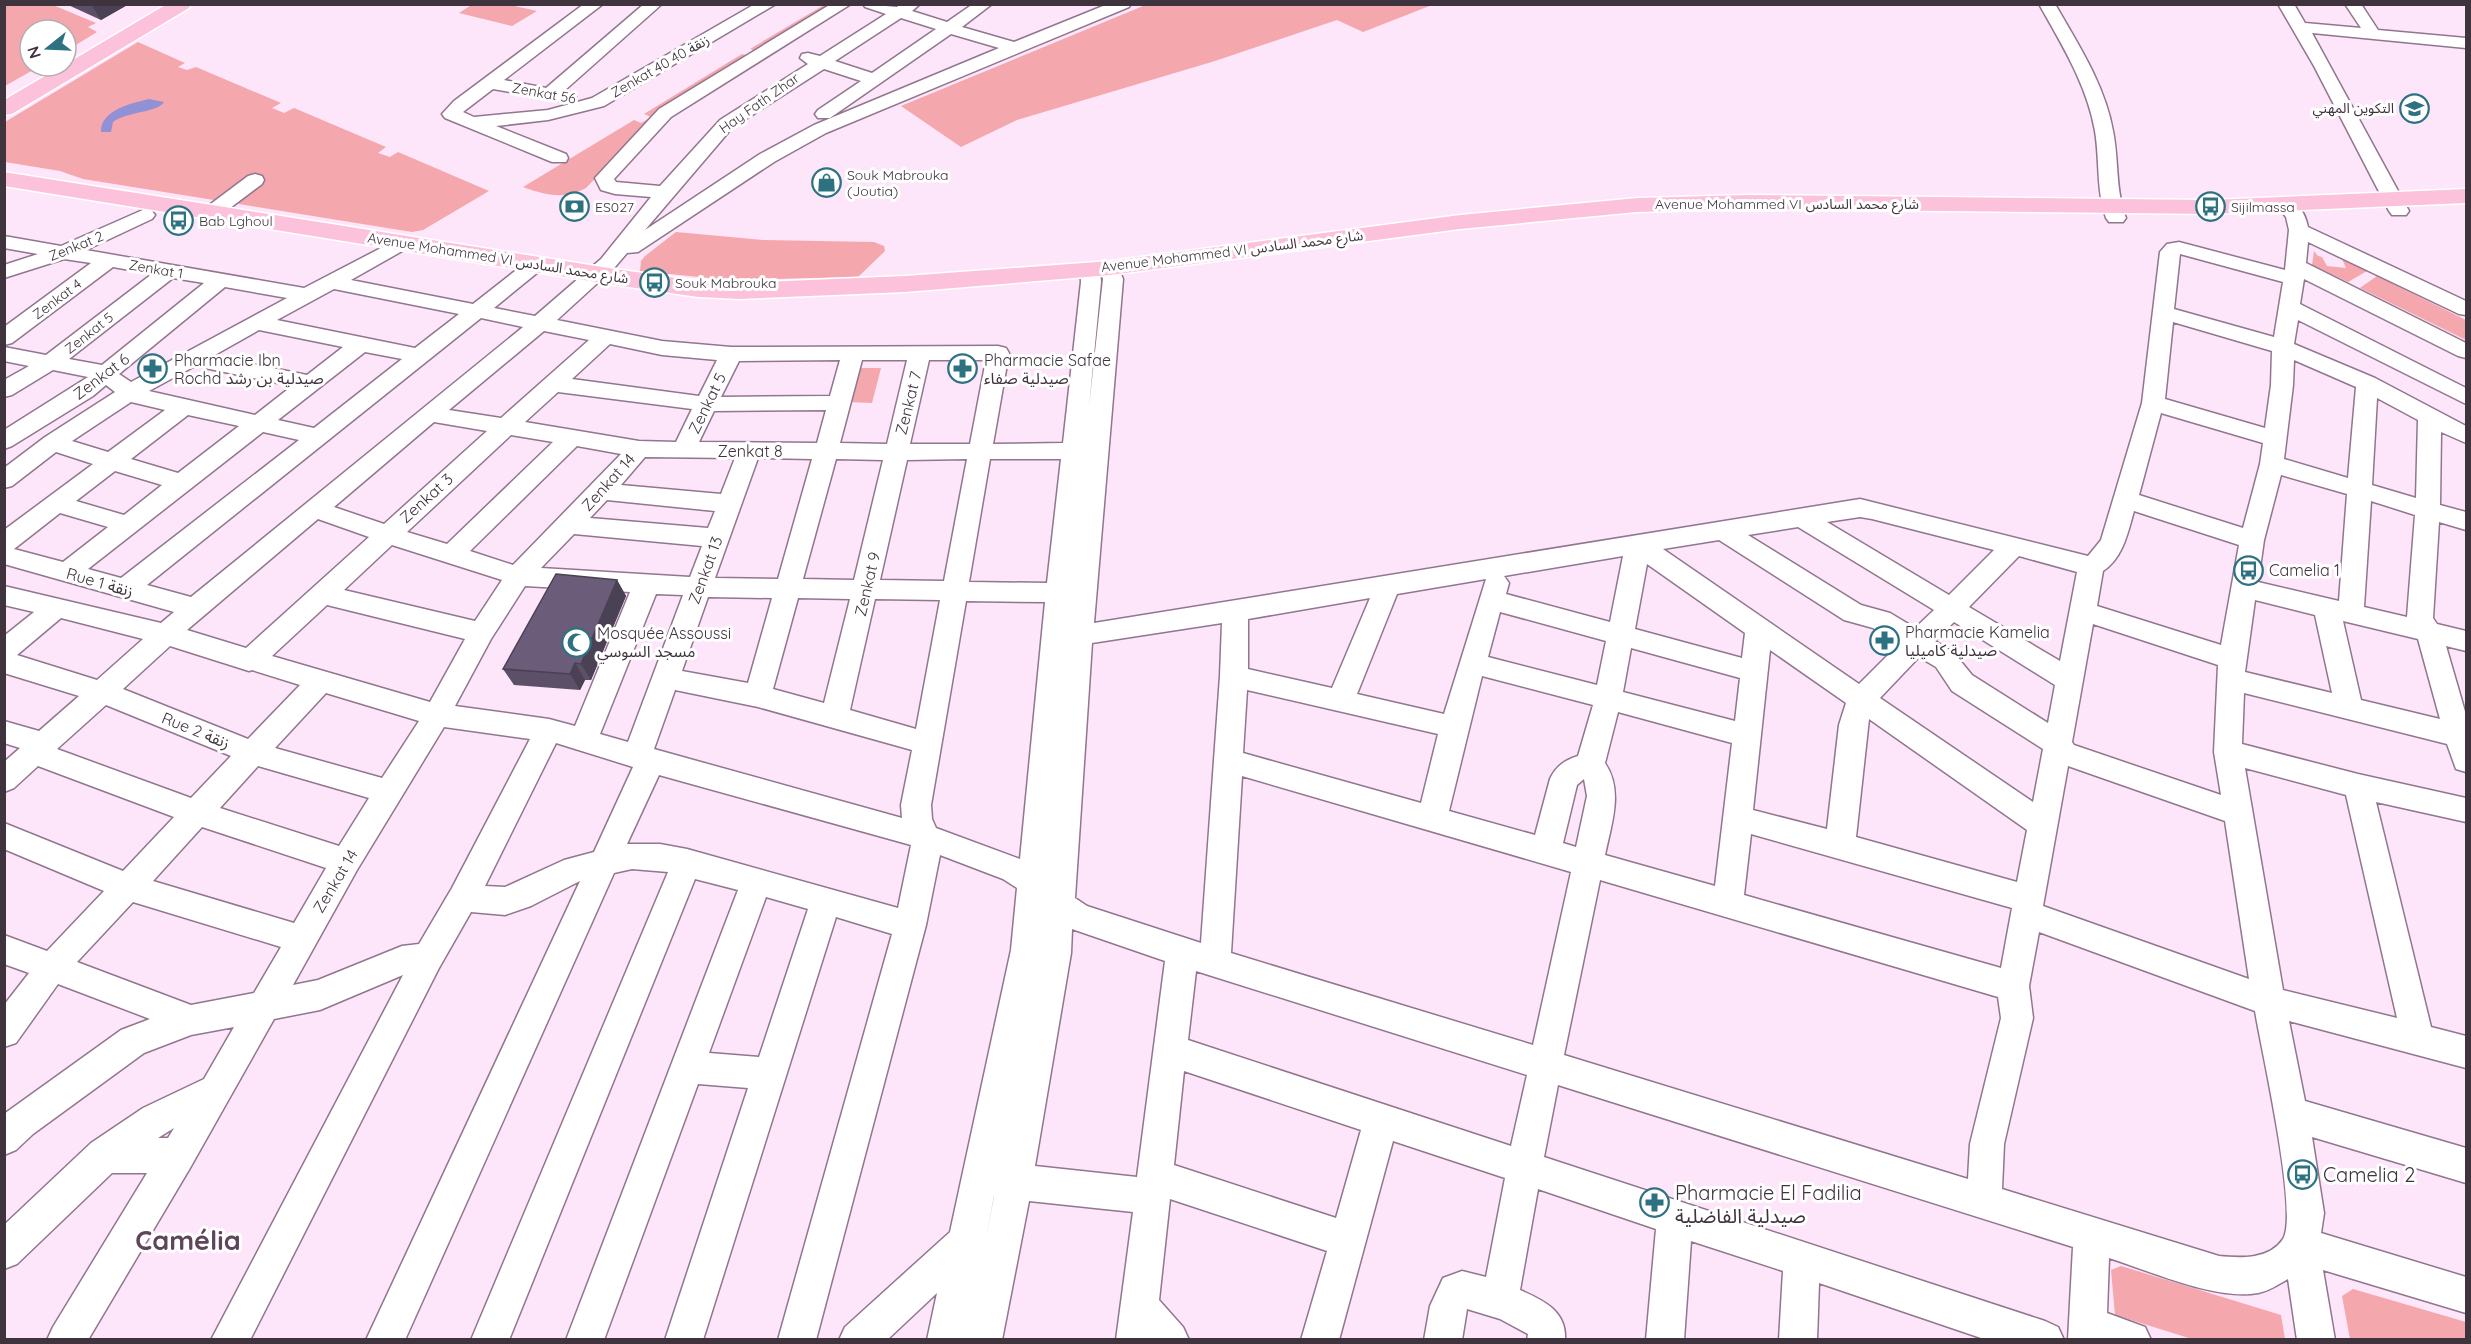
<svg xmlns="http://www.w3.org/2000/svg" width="2471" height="1344" font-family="Quicksand,'Noto Sans Arabic',sans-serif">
  <rect width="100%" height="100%" fill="#fde5fa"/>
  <!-- green -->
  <path fill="#f4a7ac" d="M473 4 510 5 537 11 512 26 459 13Z
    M1148 4H1432V5L1363 32 1337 20 1215 61 1017 120 961 147 901 106Z
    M5 5H53L96 23 88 27 97 32 66 51V30H30V66H40L5 86Z
    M824 5H835L657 115 586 188C564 200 545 195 523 187L634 120 641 123 651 117 644 114 742 54 750 56 757 51 750 49Z
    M138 42 185 63 178 67 187 70 196 67 281 103 272 108 284 113 294 108 386 147 378 153 390 157 398 152 489 191 423 230 412 232 83 179 60 171 5 162V122Z
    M676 232 763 240 874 242 884 246 885 251 858 277 728 280 640 271 641 261 645 256Z
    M2314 251 2318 256 2322 257 2327 266 2346 268 2342 259 2367 271 2348 282 2312 265Z
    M2377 276 2466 320V340L2360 288Z
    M860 368H881L872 403 849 402Z
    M2121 1266 2281 1315 2285 1339H2192L2115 1315 2111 1270Z
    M2353 1289 2466 1322V1339H2350L2342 1296Z"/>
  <!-- water -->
  <path fill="#9391d5" d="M149 99 164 102C157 113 128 111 113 122L111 132H101C100 110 132 103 149 99Z"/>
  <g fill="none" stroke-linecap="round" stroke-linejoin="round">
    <defs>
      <path id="minor" d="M584 4H603L504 80 546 88 644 4H662L564 91 573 93 576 97 573 101 567 102 493 89 463 112 474 117 548 110 592 98 755 4H776L604 106 548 120 496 126 566 154 568 158 566 162H552L445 118 442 114 454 101Z
        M831 4H851L671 117 614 179 616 182 660 186 720 120 808 64 800 58 802 54 808 53 820 56 886 14 865 7 863 4 897 7 900 4H920L912 11 947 22 973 4H992L962 27 1014 42 1108 4H1131L1129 7 826 133 774 162 638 252 627 253 615 267 557 320 662 341 731 347 998 346 1006 348 1009 353 993 444 1063 443 1081 282 1080 269 1083 265H1097L1100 269 1103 264H1117L1123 279 1094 623 1860 499 2088 556 2101 540 2142 403 2160 252 2167 244 2179 242 2285 270 2289 230 2286 217 2276 205 2279 201C2296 197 2305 212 2308 227L2466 301V315L2459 314 2308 242 2306 263 2466 343V358L2458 356 2304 279 2300 304 2466 388V404L2298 320 2294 344 2375 378 2466 426V443L2441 432 2440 505 2466 512V530L2439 522 2433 618 2437 624 2466 631V651L2446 646 2466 715V772L2456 769 2447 744 2244 693 2242 744 2358 774 2466 798V822L2376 802 2431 1027 2466 1036V1068L2289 1021 2305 1101 2466 1148V1183L2312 1137 2324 1213 2321 1233 2466 1277V1313L2323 1270 2335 1340H2297L2288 1279C2279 1284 2269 1291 2258 1293 2217 1301 2150 1271 2109 1258L2107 1313 2145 1327 2151 1340H2068L2073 1247 1558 1085 1544 1157 2045 1321 2058 1327 2064 1340H1987L1819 1283 1817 1340H1779L1783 1271 1691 1241 1684 1340H1646L1656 1229 1538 1189 1520 1290C1543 1300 1567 1311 1565 1340H1527L1528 1334 1500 1319 1467 1309 1462 1340H1424L1430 1306 1443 1278 1462 1271 1486 1277 1505 1178 1393 1141 1339 1340H1301L1327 1251 1170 1199 1159 1300 1183 1327 1189 1340H1116L1133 1212 1029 1201 1002 1340H927L937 1293 887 1340H839L845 1327 950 1232 1011 950 1017 888 1003 879 940 855 926 925 816 1340H778L892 934 836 917 703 1340H665L748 1088 698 1084 604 1340H566L738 890 695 879 509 1340H471L668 872 632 869 614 873 405 1340H366L580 881 531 906 505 915 471 912 439 968 250 1340H211L403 975 320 1010 274 1019 190 1168 88 1340H47L53 1327 147 1173H112L17 1264 4 1269V1225L91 1143 143 1108 204 1079 234 1027 191 1035 144 1053 33 1134 16 1150 4 1155V1114L121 1030 150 1019 58 984 16 1043 4 1047V1005L29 973 4 964V935L47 951 104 891 4 849V823L123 871 174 817 38 766 14 788 4 792V762L20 748 4 743V721L39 731 79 696 4 673V636L34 612 4 605V586L161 623 174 612 4 564V530L93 464 56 452 12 486 4 488V468L45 437 115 392 106 385 93 396 12 446 4 449V430L88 377 53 370 12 395 4 397V380L29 366 4 361V347L46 355 152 274 113 267 12 343 4 345V327L91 263 64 259 4 278V265L38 254 4 248V236L61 246 145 209 152 211 155 215 152 219 86 250 304 288 404 236 411 238 414 242 411 246 351 280 473 304 529 260H543L546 264 543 268 494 308 535 316 601 259 651 197 615 194 601 190 595 178 659 109ZM901 18 936 29 872 73 835 61ZM951 34 999 48 814 125 760 154 645 230 732 128 824 69 861 81 818 110 815 114 818 118H830ZM2180 254 2283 282 2274 337 2174 309ZM1100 270 1103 279 1089 407 1101 282ZM173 278 204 283 102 365 69 359ZM225 287 287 298 131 382 119 374ZM334 289 459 314 415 348 277 320ZM481 318 523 327 191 597 147 585ZM2173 322 2272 351 2271 385 2265 428 2165 399ZM259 330 343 347 307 375 213 356ZM544 331 589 340 501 418 449 410ZM610 344 662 355 717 360 699 396 572 379ZM365 352 402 359 314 428 278 420ZM840 360 830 396 721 397 739 361ZM862 360H907L887 444 840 443ZM929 360H986L970 444H910ZM2294 360 2356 387 2348 478 2284 459 2293 385ZM195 366 292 386 255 415 149 391ZM558 392 692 409 676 442 639 441 525 422ZM2377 398 2418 420 2416 498 2372 485ZM131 402 165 410 108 452 72 441ZM826 410 817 443 699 442 714 411ZM2161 413 2263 443 2260 464 2243 528 2139 495ZM188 415 239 426 178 473 131 459ZM434 422 487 431 384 524 334 507ZM263 432 299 440 121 578 88 569ZM511 435 553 442 447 544 407 532ZM577 446 621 454 513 565 470 551ZM645 457 735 458 721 494 621 485ZM758 458 812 459 778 579 715 578ZM836 459 883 460 854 580 803 579ZM967 459 944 581 880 580 907 460ZM990 459H1061L1047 583 969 582ZM115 471 162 485 124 515 76 501ZM2281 475 2347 494 2339 601 2258 582 2264 540ZM607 500 715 511 708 528 590 518ZM2371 501 2415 515 2407 617 2364 607ZM2134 511 2239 545 2221 645 2097 606 2103 571C2123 558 2128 532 2134 511ZM60 513 108 527 63 562 14 549ZM1860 517 1872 519 1994 550 1949 595 1827 522ZM318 519 369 537 246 648 187 630ZM1798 527 1934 610 1915 628 1890 613 1861 605 1748 535ZM574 534 702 546 690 577 541 568ZM1719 540 1844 620 1873 628 1899 644 1859 684 1663 549ZM392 545 502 580 475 621 344 590ZM1623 556 1610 622 1506 594 1509 583 1504 576ZM2019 556 2077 572 2060 661 1969 607ZM1647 564 1745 633 1742 658 1635 629ZM1486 579 1444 714 1357 694 1397 594ZM525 586 630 592 575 726 549 719 455 706 491 639ZM656 594 683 595 628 742 600 734ZM708 597 772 598 748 683 682 671ZM798 598 850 599 824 703 773 689ZM1370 598 1332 688 1248 669V619ZM875 599 940 600 916 729 850 710ZM2255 600 2315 615 2332 693 2245 672ZM966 601 1045 602 1020 859 936 828 932 819 931 805ZM327 605 465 639 430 702 272 656ZM1500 612 1606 641 1597 685 1488 657ZM61 618 143 639 97 680 17 655ZM2343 621 2418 639 2440 719 2361 700ZM1954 622 2055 685 2048 723 1972 675 1954 653 1935 641ZM1222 623 1220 676 1201 943 1087 906 1075 898 1092 643ZM2093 624 2218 665 2214 752 2221 795 2074 745 2072 742ZM170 646 249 671 252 670 300 685 248 739 123 689ZM1631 648 1740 678 1735 721 1623 692ZM1770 650 1846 703 1839 725 1827 829 1753 810ZM1919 657 1936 667 1952 691 2043 749 2033 802 1880 698ZM1482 676 1593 705 1578 756C1565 760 1556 766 1550 779L1535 835 1449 811ZM675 690 758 707 912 750 901 805 902 818 654 749ZM1247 690 1438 734 1421 803 1243 753ZM326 693 419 721 382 778 275 748ZM106 705 231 756 191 798 57 749ZM1618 712 1732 743 1715 886 1605 855C1611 825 1624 791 1605 763ZM1869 719 2027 830 2017 882 1856 837ZM444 727 530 739 452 888 419 944 402 946 318 980 293 985 357 870ZM556 743 633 767 594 852 564 860 505 887 485 886ZM258 766 369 798 339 846 220 808ZM2068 766 2225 821 2249 979 2043 906ZM2245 768 2346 795 2397 1018 2283 990ZM659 775 911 845 898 908 687 849 660 844H627ZM1242 776 1571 872 1533 1045 1231 953ZM1584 779 1587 796 1576 847 1563 843 1577 785ZM202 827 326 868 294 923 153 881ZM1751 834 2012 908 2001 968 1744 895ZM1600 880 1998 997 2001 1018 1970 1144 1968 1179 1564 1055ZM766 897 808 909 759 1057 709 1053ZM133 902 281 947 254 993 191 1005 77 962ZM1072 929 1165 961 1137 1177 1035 1166 1071 953ZM2039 932 2255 1011C2261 1048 2299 1214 2283 1239 2269 1260 2240 1258 2219 1256L2002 1189 2004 1144 2033 1018 2029 986ZM1196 971 1527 1075 1511 1146 1188 1040ZM1184 1071 1361 1130 1336 1218 1174 1165ZM174 1128 168 1138H158ZM994 1196V1197L986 1237Z
        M2039 4H2055C2078 44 2105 85 2113 131 2119 160 2115 189 2126 218L2123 222H2109L2106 218C2096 189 2100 161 2095 131 2087 85 2062 45 2039 4Z
        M2278 4H2294L2305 23 2361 28 2345 4H2361L2378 30 2466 38V48L2312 33 2409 211 2406 215H2392L2389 211 2314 66Z
        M255 174 262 176 264 180 262 184 218 217H204L201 213 204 209 248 176Z"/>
      <path id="major" d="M167 4H191L189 8 12 114 4 115V100L62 66H66V64Z
        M4 172 615 269 698 281 740 283 905 276 1110 261 1460 215 1637 198 1747 195 2210 200 2466 189V203L2210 214 1747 209 1637 212 1460 229 1110 275 905 292 740 299 698 297 615 285 4 186Z"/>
    </defs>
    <!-- minor casing -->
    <use href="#minor" stroke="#91768e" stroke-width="3"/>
    <!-- major casing -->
    <use href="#major" stroke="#fff" stroke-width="3"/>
    <!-- minor -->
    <use href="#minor" fill="#fff" fill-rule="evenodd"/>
    <!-- major -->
    <use href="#major" fill="#fcc2dc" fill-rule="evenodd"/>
  </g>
  <!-- wall -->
  <path fill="#5c5068" d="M66 4H129L101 20Z
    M617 580 626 596 591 680H585L580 690 514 685 503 669Z"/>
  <!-- shaded-wall -->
  <path fill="#4b4155" d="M94 4H129L101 20 92 6Z
    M617 580 626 596 591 680 581 664Z
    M575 663 585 680 580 690 570 674Z"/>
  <!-- building -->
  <path fill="#6b5d79" stroke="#4b4155" stroke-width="1.5" d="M556 574 617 580 581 664 575 663 570 674 503 669Z"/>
  <!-- icons -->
  <defs>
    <symbol id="school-ring" viewBox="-11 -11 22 22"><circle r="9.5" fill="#fff" stroke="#2e7282" stroke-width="1.5"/><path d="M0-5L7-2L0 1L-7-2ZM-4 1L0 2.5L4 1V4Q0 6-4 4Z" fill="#2e7282"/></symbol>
    <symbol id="shop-ring" viewBox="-11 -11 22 22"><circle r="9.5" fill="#fff" stroke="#2e7282" stroke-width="1.5"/><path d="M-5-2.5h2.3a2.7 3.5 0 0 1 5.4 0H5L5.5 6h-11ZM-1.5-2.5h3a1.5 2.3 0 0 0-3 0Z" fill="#2e7282"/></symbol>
    <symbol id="bank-ring" viewBox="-11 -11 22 22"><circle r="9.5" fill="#fff" stroke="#2e7282" stroke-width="1.5"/><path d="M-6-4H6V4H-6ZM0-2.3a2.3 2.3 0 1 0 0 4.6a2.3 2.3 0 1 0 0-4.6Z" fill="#2e7282"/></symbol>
    <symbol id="bus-ring" viewBox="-11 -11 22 22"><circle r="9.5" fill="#fff" stroke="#2e7282" stroke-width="1.5"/><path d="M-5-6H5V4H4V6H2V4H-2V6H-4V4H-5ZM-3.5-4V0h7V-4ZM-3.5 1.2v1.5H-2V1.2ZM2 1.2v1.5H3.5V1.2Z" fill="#2e7282"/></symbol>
    <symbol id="pharmacy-ring" viewBox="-11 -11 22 22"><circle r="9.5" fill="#fff" stroke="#2e7282" stroke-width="1.5"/><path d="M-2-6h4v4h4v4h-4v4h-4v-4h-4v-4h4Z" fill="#2e7282"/></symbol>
    <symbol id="mosque-ring" viewBox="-11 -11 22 22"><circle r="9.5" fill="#fff" stroke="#2e7282" stroke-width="1.5"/><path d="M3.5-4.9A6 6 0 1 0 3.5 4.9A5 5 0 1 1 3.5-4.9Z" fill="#2e7282"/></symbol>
  </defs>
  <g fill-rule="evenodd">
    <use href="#school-ring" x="2398" y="92" width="33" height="33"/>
    <use href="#shop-ring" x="810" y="166" width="33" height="33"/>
    <use href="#bank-ring" x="558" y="190" width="33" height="33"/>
    <use href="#bus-ring" x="2194" y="190" width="33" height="33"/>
    <use href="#bus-ring" x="162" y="204" width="33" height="33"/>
    <use href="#bus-ring" x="638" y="266" width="33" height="33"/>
    <use href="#pharmacy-ring" x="136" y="352" width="33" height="33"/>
    <use href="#pharmacy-ring" x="946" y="352" width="33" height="33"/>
    <use href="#bus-ring" x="2232" y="554" width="33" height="33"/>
    <use href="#pharmacy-ring" x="1868" y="624" width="33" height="33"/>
    <use href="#mosque-ring" x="560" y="626" width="33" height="33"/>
    <use href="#bus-ring" x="2286" y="1158" width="33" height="33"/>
    <use href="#pharmacy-ring" x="1638" y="1186" width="33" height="33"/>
  </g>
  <g text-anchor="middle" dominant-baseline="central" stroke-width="6" stroke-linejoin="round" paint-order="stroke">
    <!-- far-street labels -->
    <g font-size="14" fill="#3f333e" stroke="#fff">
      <text transform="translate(660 66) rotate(-30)">Zenkat 40 زنقة 40</text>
      <text transform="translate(544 93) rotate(10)">Zenkat 56</text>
      <text transform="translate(759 103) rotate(-35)">Hay Fath Zhar</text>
      <text x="1787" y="204">Avenue Mohammed VI شارع محمد السادس</text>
      <text transform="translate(76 246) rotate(-22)">Zenkat 2</text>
      <text transform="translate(1232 251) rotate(-7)">Avenue Mohammed VI شارع محمد السادس</text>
      <text transform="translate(498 258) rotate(9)">Avenue Mohammed VI شارع محمد السادس</text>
      <text transform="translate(156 269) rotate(10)">Zenkat 1</text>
      <text transform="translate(57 299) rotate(-37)">Zenkat 4</text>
      <text transform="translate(89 333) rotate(-38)">Zenkat 5</text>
    </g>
    <!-- far-poi labels -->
    <g font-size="14" fill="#3f333e" stroke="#fff" text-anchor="start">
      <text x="2394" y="108" text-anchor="end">التكوين المهني</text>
      <text x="847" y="175">Souk Mabrouka<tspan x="847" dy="16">(Joutia)</tspan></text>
      <text x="595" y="207">ES027</text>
      <text x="2231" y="207">Sijilmassa</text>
      <text x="199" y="221">Bab Lghoul</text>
      <text x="675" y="283">Souk Mabrouka</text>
    </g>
    <!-- poi labels -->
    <g font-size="16" fill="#3f333e" stroke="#fff" text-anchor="start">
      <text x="174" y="360">Pharmacie Ibn<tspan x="174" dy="18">Rochd صيدلية بن رشد</tspan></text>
      <text x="984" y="360">Pharmacie Safae<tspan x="984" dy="18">صيدلية صفاء</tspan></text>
      <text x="2269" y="570">Camelia 1</text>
      <text x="1905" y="632">Pharmacie Kamelia<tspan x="1905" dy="18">صيدلية كاميليا</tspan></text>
      <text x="597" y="633">Mosquée Assoussi<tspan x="597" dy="18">مسجد السوسي</tspan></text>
    </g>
    <!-- street labels -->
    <g font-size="16" fill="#3f333e" stroke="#fff">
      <text transform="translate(101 376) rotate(-37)">Zenkat 6</text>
      <text transform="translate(707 403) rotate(-64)">Zenkat 5</text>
      <text transform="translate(908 403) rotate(-76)">Zenkat 7</text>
      <text x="750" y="451">Zenkat 8</text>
      <text transform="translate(608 482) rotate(-48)">Zenkat 14</text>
      <text transform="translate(426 498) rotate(-42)">Zenkat 3</text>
      <text transform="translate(705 570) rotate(-70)">Zenkat 13</text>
      <text transform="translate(100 582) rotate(16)">Rue 1 زنقة</text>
      <text transform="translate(867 584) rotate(-77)">Zenkat 9</text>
      <text transform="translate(196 730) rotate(22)">Rue 2 زنقة</text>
      <text transform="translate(335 881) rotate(-59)">Zenkat 14</text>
    </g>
    <!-- near-poi labels -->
    <g font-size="20" fill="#3f333e" stroke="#fff" text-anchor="start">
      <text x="2323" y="1174">Camelia 2</text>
      <text x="1675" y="1192">Pharmacie El Fadilia<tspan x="1675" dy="23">صيدلية الفاضلية</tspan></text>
    </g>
    <!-- near-district labels -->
    <g font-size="27" font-weight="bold" fill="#5e455b" stroke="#fff">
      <text x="188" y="1240">Camélia</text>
    </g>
  </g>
  <!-- border -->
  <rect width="2471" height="1344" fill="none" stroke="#3f333e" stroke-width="12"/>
  <!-- north arrow -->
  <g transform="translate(48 48) rotate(252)"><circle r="28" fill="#ffffff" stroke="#b2adb2" stroke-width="1.5"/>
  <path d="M0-4.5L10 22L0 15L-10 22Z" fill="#2e7282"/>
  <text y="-9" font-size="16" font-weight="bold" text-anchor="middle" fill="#3f333e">N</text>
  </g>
</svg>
